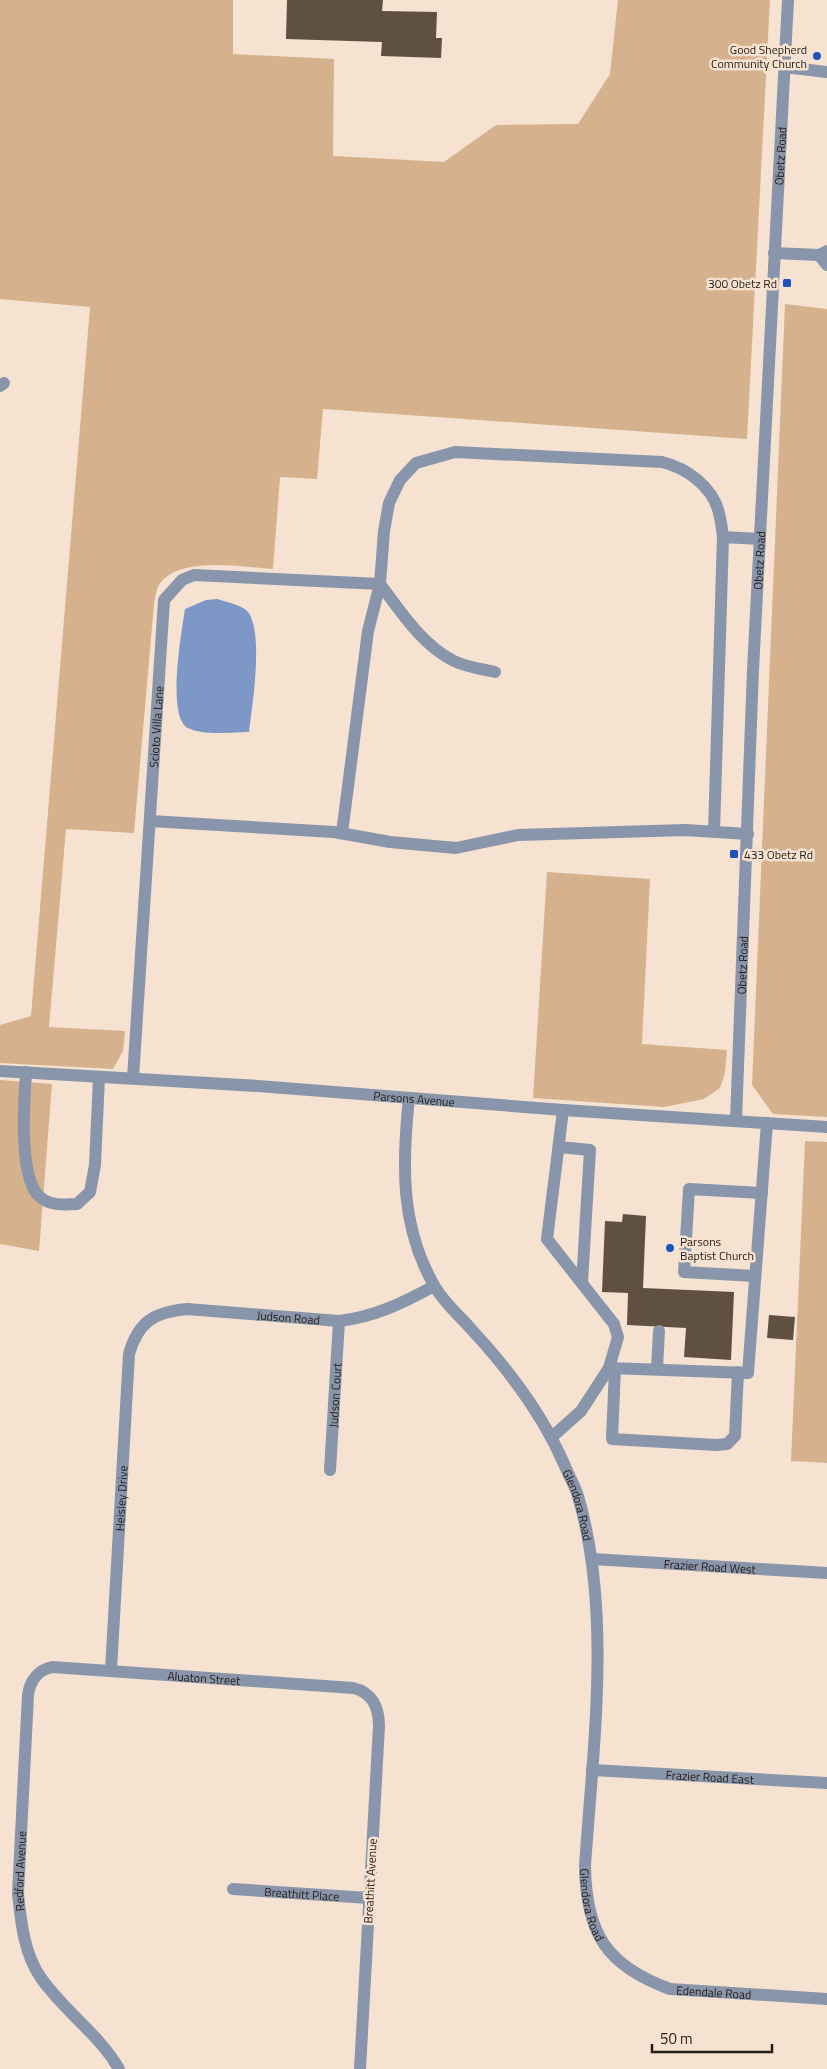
<svg xmlns="http://www.w3.org/2000/svg" width="827" height="2069" font-family="'Titillium Web',sans-serif">
  <rect width="100%" height="100%" fill="#f5e2d1"/>
  <!-- green -->
  <path fill="#d6b18d" d="M0 0H233V54L334 59 333 156 444 162 496 125 578 124 610 74 618 0H770L747 439 323 409 317 479 280 477 273 569C242 567 178 555 159 585 156 590 155 599 154 604L134 833 66 829 49 1027 125 1031 123 1051 113 1069 0 1063V1025L31 1016 90 307 0 299Z
    M785 304 827 309V1117L773 1114 752 1085Z
    M547 872 650 879 642 1044 727 1050 725 1073 720 1088 704 1099 664 1107 533 1098Z
    M0 1080 52 1084 39 1251 0 1244Z
    M805 1141 827 1142V1463L791 1461Z"/>
  <!-- water -->
  <path fill="#7d97c7" d="M217 599C226 602 239 604 246 610 265 627 252 707 249 732 233 732 203 736 188 728 166 717 182 630 185 609L206 600Z"/>
  <!-- building -->
  <path fill="#5f5041" d="M287 0H383L382 11 437 12 436 38H442L441 58 381 56 382 42 286 39Z
    M623 1214 646 1216 643 1288 734 1292 731 1360 684 1357 686 1328 627 1325 628 1293 602 1292 605 1221 622 1222Z
    M769 1315 795 1317 793 1340 767 1338Z"/>
  <g fill="none" stroke-linecap="round" stroke-linejoin="round">
    <!-- minor -->
    <g stroke="#8995aa" stroke-width="12">
      <path d="M784 67 827 72"/>
      <path d="M774 253 819 255 827 251"/>
      <path d="M819 255 827 265"/>
      <path d="M0 386 4 383"/>
      <path d="M723 537 760 539"/>
      <path d="M380 584C401 612 422 645 454 661 466 667 481 669 495 672"/>
      <path d="M150 821 334 832 390 842 456 848 518 835 685 830 748 834"/>
      <path d="M342 833 368 631 380 584 384 531 389 503 400 480 416 463 455 452 662 462C687 468 713 487 719 513 721 521 722 529 723 537L714 832"/>
      <path id="s1" d="M0 1071 258 1086 563 1110 827 1127"/>
      <path d="M26 1072C24 1102 19 1171 37 1194 47 1206 63 1205 77 1204L90 1192 95 1165 99 1077"/>
      <path id="s2" d="M133 1078 164 600 182 580 194 575 380 584"/>
      <path id="s3" d="M409 1098C402 1164 400 1227 435 1287 445 1304 459 1315 472 1330 510 1371 543 1415 565 1466 569 1476 575 1486 578 1496 612 1613 593 1746 585 1866 586 1934 607 1966 670 1989L827 1999"/>
      <path d="M563 1110 547 1239 614 1324 618 1337 609 1368 748 1373 767 1123"/>
      <path id="s4" d="M736 1120 753 670 788 0"/>
      <path d="M559 1147 590 1150 582 1283"/>
      <path d="M755 1276 684 1272 689 1189 762 1193"/>
      <path d="M615 1368 612 1439 716 1445 727 1444 735 1436 738 1372"/>
      <path d="M657 1369 659 1331"/>
      <path d="M552 1437 581 1411 609 1368"/>
      <path id="s5" d="M330 1470 339 1321"/>
      <path id="s6" d="M592 1559 827 1573"/>
      <path id="s7" d="M111 1670 129 1354C138 1322 154 1312 187 1309L339 1321C374 1317 403 1303 434 1286"/>
      <path id="s8" d="M592 1770 827 1783"/>
      <path id="s9" d="M233 1889 369 1898"/>
      <path id="s10" d="M119 2069C99 2034 64 2011 41 1978 24 1954 21 1922 18 1894L28 1695C30 1681 38 1670 52 1667L353 1688C372 1692 379 1708 379 1726L360 2069"/>
    </g>
  </g>
  <!-- markers -->
  <g fill="#1d52bf" stroke="#f5e2d1" stroke-width="2">
    <circle cx="817" cy="56" r="5"/>
    <rect x="782" y="278" width="10" height="10" rx="2.5"/>
    <rect x="729" y="849" width="10" height="10" rx="2.5"/>
    <circle cx="670" cy="1248" r="5"/>
  </g>
  <g text-anchor="middle" dominant-baseline="central" stroke-width="5" stroke-linejoin="round" paint-order="stroke">
    <!-- poi labels -->
    <g font-size="12" fill="#241d17" stroke="#f5e2d1" text-anchor="end">
      <text x="807" y="49">Good Shepherd<tspan x="807" dy="14">Community Church</tspan></text>
      <text x="777" y="283">300 Obetz Rd</text>
      <text x="744" y="854" text-anchor="start">433 Obetz Rd</text>
      <text x="680" y="1241" text-anchor="start">Parsons<tspan x="680" dy="14">Baptist Church</tspan></text>
    </g>
    <!-- street labels -->
    <g font-size="12" fill="#241d17" stroke="#f5e2d1">
      <text stroke="none"><textPath href="#s4" startOffset="965">Obetz Road</textPath></text>
      <text stroke="none"><textPath href="#s4" startOffset="560">Obetz Road</textPath></text>
      <text stroke="none"><textPath href="#s2" startOffset="352">Scioto Villa Lane</textPath></text>
      <text stroke="none"><textPath href="#s4" startOffset="155">Obetz Road</textPath></text>
      <text stroke="none"><textPath href="#s1" startOffset="415">Parsons Avenue</textPath></text>
      <text stroke="none"><textPath href="#s7" startOffset="498">Judson Road</textPath></text>
      <text stroke="none"><textPath href="#s5" startOffset="75">Judson Court</textPath></text>
      <text stroke="none"><textPath href="#s7" startOffset="172">Heisley Drive</textPath></text>
      <text stroke="none"><textPath href="#s3" startOffset="458">Glendora Road</textPath></text>
      <text stroke="none"><textPath href="#s6" startOffset="118">Frazier Road West</textPath></text>
      <text stroke="none"><textPath href="#s10" startOffset="599">Aluaton Street</textPath></text>
      <text stroke="none"><textPath href="#s8" startOffset="118">Frazier Road East</textPath></text>
      <text stroke="none"><textPath href="#s10" startOffset="231">Redford Avenue</textPath></text>
      <text transform="translate(370 1881) rotate(-87)">Breathitt Avenue</text>
      <text stroke="none"><textPath href="#s9" startOffset="69">Breathitt Place</textPath></text>
      <text stroke="none"><textPath href="#s3" startOffset="861">Glendora Road</textPath></text>
      <text stroke="none"><textPath href="#s3" startOffset="1028">Edendale Road</textPath></text>
    </g>
  </g>
  <!-- scale -->
  <path d="M652 2044v8h120v-8" fill="none" stroke="#241d17" stroke-width="2.5"/>
  <text x="660" y="2044" font-size="15" fill="#241d17" stroke="#f5e2d1" stroke-width="4" paint-order="stroke">50 m</text>
</svg>
